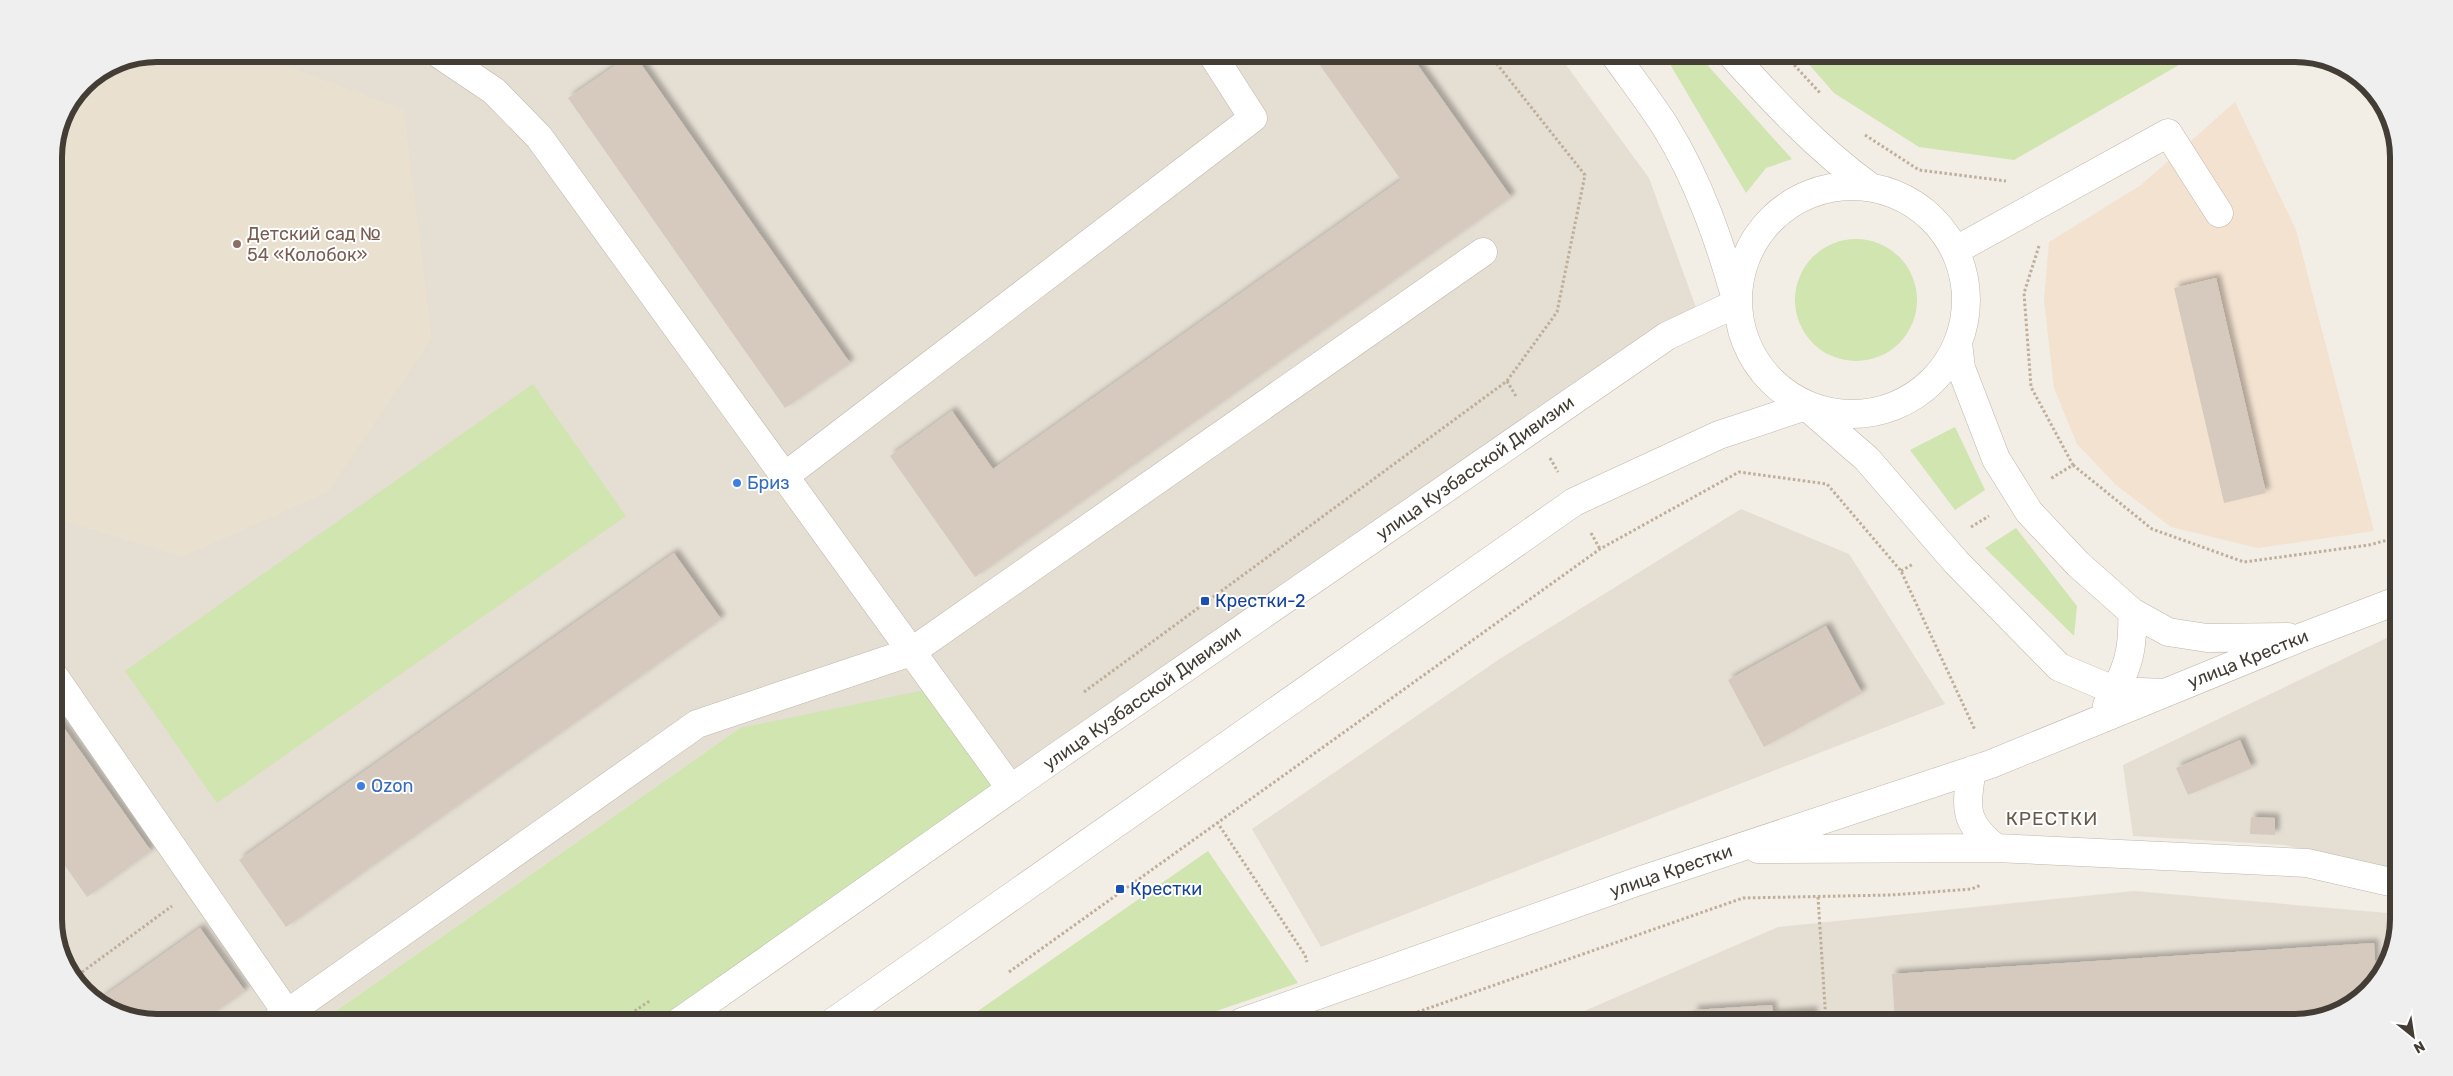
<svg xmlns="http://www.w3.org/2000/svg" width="2453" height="1076" font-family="Rubik,sans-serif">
  <defs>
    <filter id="shadow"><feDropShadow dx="4.5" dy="-4.5" stdDeviation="2.5" flood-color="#0004"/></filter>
  </defs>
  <rect width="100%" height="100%" fill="#f2ede5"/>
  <!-- residential -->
  <path fill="#e5ded3" d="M158 54H1558L1649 178 1698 313 1003 800 740 728 320 1022H158L118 1014 75 981 54 925V151L62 118 84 84 118 62Z
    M1741 509 1849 554 1945 704 1321 947 1252 829 1498 660Z
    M2399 632V874L2285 845 2133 836 2123 765Z
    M2134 891 2399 914V918L2391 958 2353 1005 2296 1022H1559L1778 927Z"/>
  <!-- commercial -->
  <path fill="#f3e2d0" d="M2235 102 2296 230 2374 531 2258 548 2171 527 2116 485 2077 444 2054 388 2044 300 2049 242 2141 185Z"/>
  <!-- education -->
  <path fill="#eae0cf" d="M158 54H254L404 110 432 337 328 492 182 557 54 518V151L62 118 84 84 118 62Z"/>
  <!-- green -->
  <path fill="#d0e5af" d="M1664 54H1700L1710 68 1792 159 1766 168 1746 193Z
    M1800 54H2198L2014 160 1919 147 1834 93Z
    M1795 300a61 61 0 1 1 122 0a61 61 0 1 1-122 0Z
    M533 384 626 516 217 803 125 671Z
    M1955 427 1985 490 1955 510 1910 450Z
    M2016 528 2077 606 2074 636 1985 548Z
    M925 690 1003 800 679 1022H320L740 728Z
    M1208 851 1298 983 1184 1022H962Z"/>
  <!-- building -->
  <path fill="#d6cabe" filter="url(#shadow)" d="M632 54H634L850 363 785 408 568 98Z
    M1312 54H1410L1511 197 975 577 890 456 952 411 993 469 1401 180Z
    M2216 278 2266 493 2224 503 2174 288Z
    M674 553 721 619 286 927 239 860Z
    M1826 626 1862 693 1764 747 1728 680Z
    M54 714 151 851 87 897 54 850Z
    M2240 740 2252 768 2188 795 2176 768Z
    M2251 817 2275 818V835L2250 834Z
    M200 928 245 991 201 1022H158L118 1014 99 1000Z
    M2374 943 2376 976 2353 1005 2296 1022H1895L1892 974Z
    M1772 1005 1773 1014 1813 1011 1814 1022H1658L1694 1019 1693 1010Z"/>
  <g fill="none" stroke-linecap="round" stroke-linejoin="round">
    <defs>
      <path id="minor" d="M439 54 494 91 539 137 1011 789
        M1731 54C1774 102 1818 149 1869 186
        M1738 300a114 114 0 1 1 228 0a114 114 0 1 1-228 0Z
        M1956 250 2168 133 2219 213
        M1958 343 1961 368 1996 459 2029 512 2078 564 2132 612 2168 632 2207 638 2288 637
        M785 476 1253 118 1212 54
        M54 676 287 1013
        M2107 705C2127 672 2134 651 2132 612
        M1972 770C1965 808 1964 823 1996 848
        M1758 849 1996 848 2307 863 2399 884
        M275 1022 697 724 911 652 1483 252
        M679 1022 1056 757 1667 336 1737 303C1720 242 1699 181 1665 126 1649 101 1631 78 1614 54
        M833 1022 1574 502 1719 435 1806 406 1867 459 1956 562 2059 667 2116 691 2165 693
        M1242 1022 1636 882 1991 764 2302 637 2399 600"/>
    </defs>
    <!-- minor casing -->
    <use href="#minor" stroke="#bfb6ab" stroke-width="29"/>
    <!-- path -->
    <path stroke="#beae9a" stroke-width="3" stroke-dasharray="2.5 2.5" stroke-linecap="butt" d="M1784 54 1821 94
      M1865 135 1919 170 2006 181
      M2039 246 2024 293 2031 387 2073 465 2050 479
      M1507 381 1517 398
      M1550 458 1558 472
      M2073 465 2152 529 2244 562 2369 545 2399 537
      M1971 527 1989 516
      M1591 533 1600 549
      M1901 571 1913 564
      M1084 692 1507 381 1557 312 1585 175 1489 54
      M1217 822 1305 955 1307 962
      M1818 897 1826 1022
      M1009 972 1600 549 1739 472 1827 484 1901 571 1975 730
      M74 978 172 906
      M618 1022 651 1000
      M1389 1022 1743 898 1891 895 1972 889 1981 885"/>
    <!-- minor -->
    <use href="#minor" stroke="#fff" stroke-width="28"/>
  </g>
  <!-- markers -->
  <circle fill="#8d6e63" stroke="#fff" stroke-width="2" cx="237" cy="244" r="5"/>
  <g fill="#3f7fe0" stroke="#fff" stroke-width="2">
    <circle cx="737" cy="483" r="5"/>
    <circle cx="361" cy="786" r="5"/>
  </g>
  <g fill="#1a4fb4" stroke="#fff" stroke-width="2">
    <rect x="1200" y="596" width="10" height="10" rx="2.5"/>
    <rect x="1115" y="884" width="10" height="10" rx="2.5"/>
  </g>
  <g text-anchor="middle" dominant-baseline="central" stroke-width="4" stroke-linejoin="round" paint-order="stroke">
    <!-- education labels -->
    <g font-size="18" fill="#785e54" stroke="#fff" text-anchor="start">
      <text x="247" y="234">Детский сад №<tspan x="247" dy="21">54 «Колобок»</tspan></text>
    </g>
    <!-- street labels -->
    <g font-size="18" fill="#433d35" stroke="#fff">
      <text transform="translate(1475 468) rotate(-35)">улица Кузбасской Дивизии</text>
      <text transform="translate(2248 659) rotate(-22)">улица Крестки</text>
      <text transform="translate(1142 698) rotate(-35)">улица Кузбасской Дивизии</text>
      <text transform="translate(1671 871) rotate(-19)">улица Крестки</text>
    </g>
    <!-- shop labels -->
    <g font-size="18" fill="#366cbe" stroke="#fff" text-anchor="start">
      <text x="747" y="483">Бриз</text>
      <text x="371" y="786">Ozon</text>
    </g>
    <!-- transit labels -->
    <g font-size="18" fill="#164399" stroke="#fff" text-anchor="start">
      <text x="1215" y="601">Крестки-2</text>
      <text x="1130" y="889">Крестки</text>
    </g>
    <!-- neighbourhood labels -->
    <g font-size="19" letter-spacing="1" fill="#665a4c" stroke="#fff">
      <text x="2052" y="818">КРЕСТКИ</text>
    </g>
  </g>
  <!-- crop -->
  <path d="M0 0H2453V1076H0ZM157 62H2295A95 95 0 0 1 2390 157V919A95 95 0 0 1 2295 1014H157A95 95 0 0 1 62 919V157A95 95 0 0 1 157 62Z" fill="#f0efef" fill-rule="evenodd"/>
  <path fill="none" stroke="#433d35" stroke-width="6" d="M157 62H2295A95 95 0 0 1 2390 157V919A95 95 0 0 1 2295 1014H157A95 95 0 0 1 62 919V157A95 95 0 0 1 157 62Z"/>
  <!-- north arrow -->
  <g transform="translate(2413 1036) rotate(150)" stroke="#ffffff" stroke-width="4" paint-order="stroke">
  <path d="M0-4L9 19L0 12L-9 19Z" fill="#433d35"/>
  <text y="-8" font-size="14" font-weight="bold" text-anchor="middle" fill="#433d35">N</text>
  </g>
</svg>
